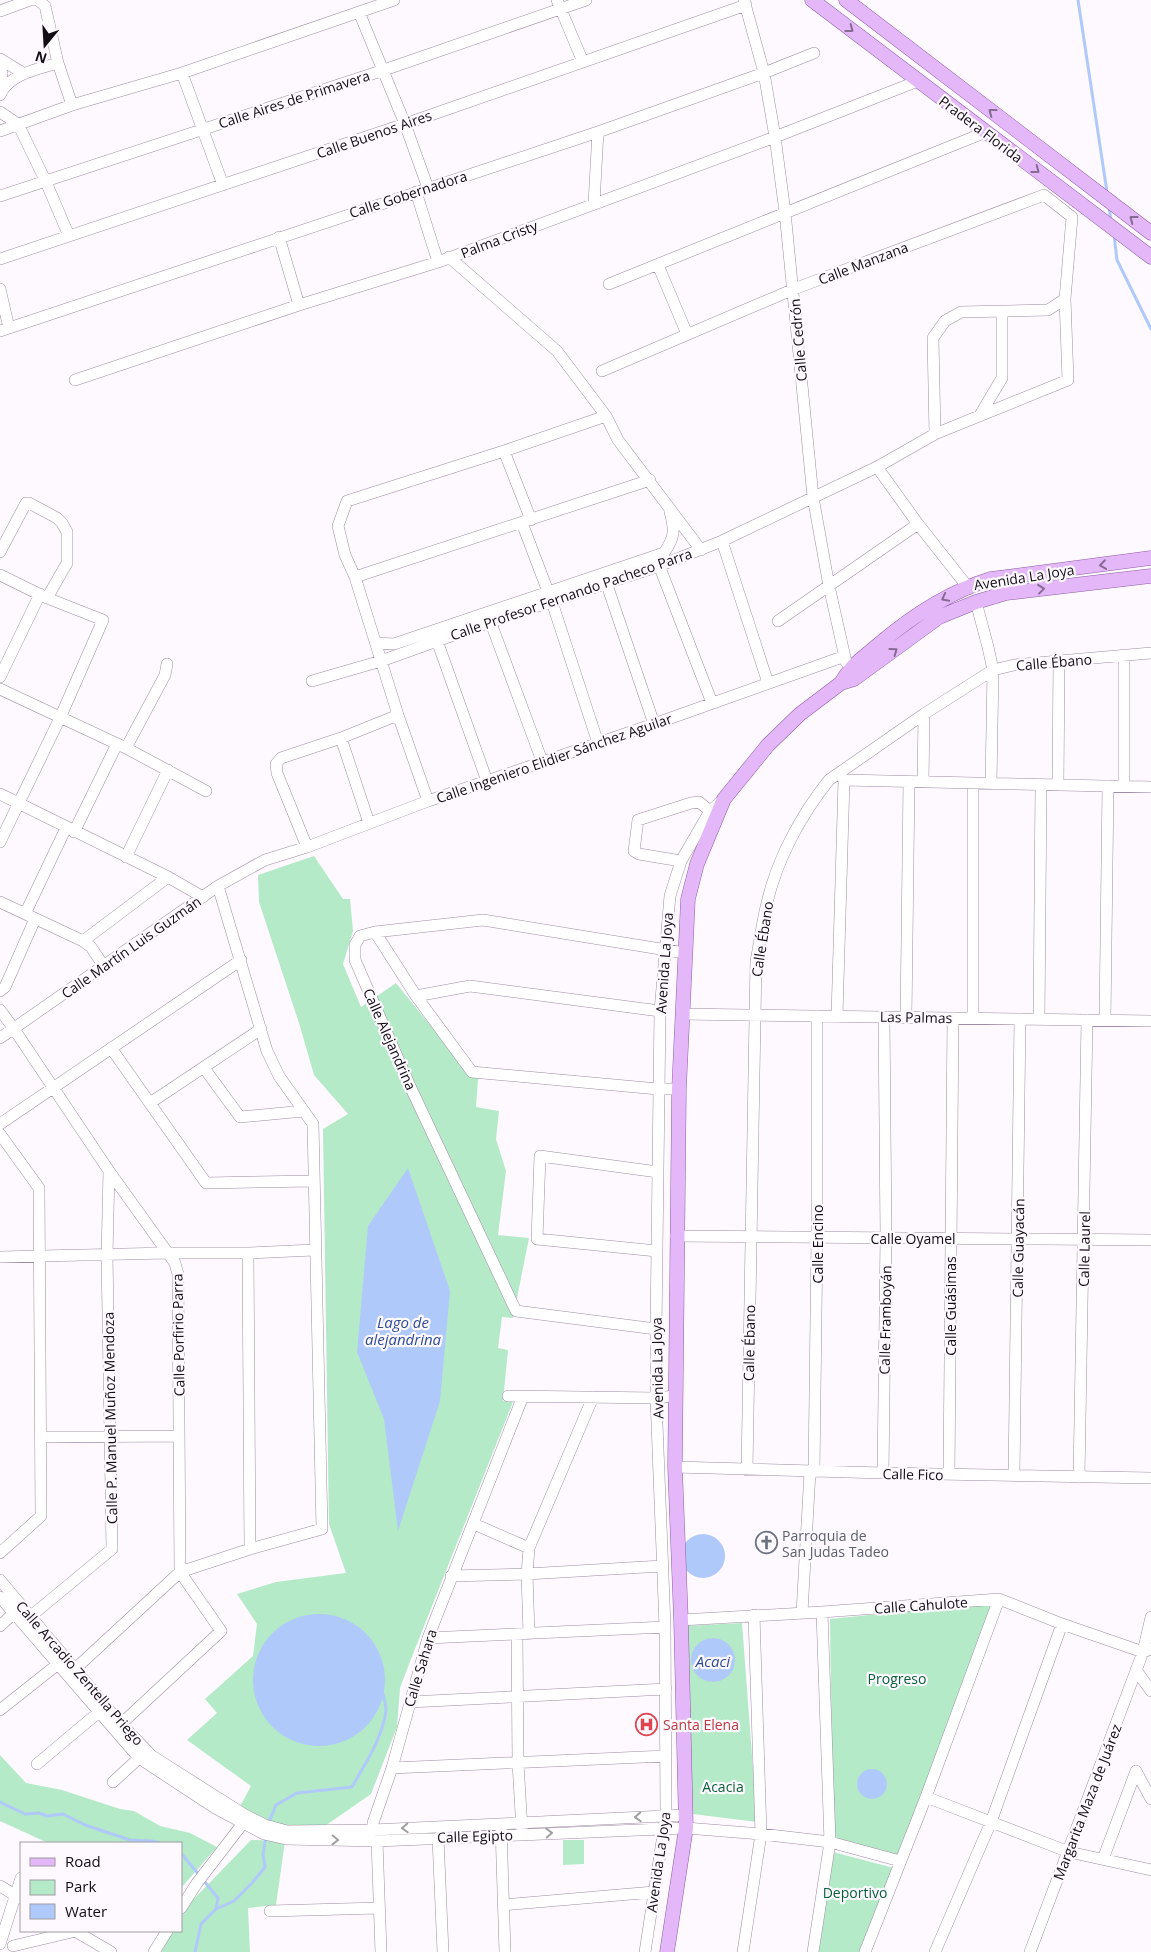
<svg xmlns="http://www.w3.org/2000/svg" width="1151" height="1952" font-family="'Open Sans',sans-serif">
  <rect width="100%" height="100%" fill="#fdf9fe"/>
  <!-- green -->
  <path fill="#b4eac8" d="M314 856 343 899H350L353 931 343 964 361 1007 396 983 462 1065 478 1079 476 1107 499 1111 496 1139 506 1171 498 1235 529 1238 513 1318 502 1317 498 1348 508 1350 503 1401 513 1402 411 1659 400 1688 397 1727 371 1794 325 1826H282L239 1808 251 1786 187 1740 217 1713 205 1699 253 1656 257 1624 237 1594 276 1582 346 1573 329 1524 323 1129 348 1114 314 1075 299 1023 259 902 258 875Z
    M997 1602 897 1856 833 1837 830 1619Z
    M742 1623 757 1822 693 1814 684 1626Z
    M0 1755 26 1783 62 1790 120 1809 134 1811 160 1826 190 1833 217 1847 181 1888V1843H48L0 1821Z
    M251 1840 285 1841 276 1905 248 1908 250 1952H161L173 1931H181V1917L190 1903Z
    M563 1840H584V1864L563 1865Z
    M833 1852 894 1868 863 1952H817Z"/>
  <!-- water -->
  <path fill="#b0c9fb" d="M408 1168 450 1291 440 1401 398 1531 384 1419 357 1352 368 1226Z
    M681 1556a22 22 0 1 1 44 0a22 22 0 1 1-44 0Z
    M253 1680a66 66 0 1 1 132 0a66 66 0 1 1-132 0Z
    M691 1660a22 22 0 1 1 44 0a22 22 0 1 1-44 0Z
    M857 1784a15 15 0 1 1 30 0a15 15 0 1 1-30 0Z"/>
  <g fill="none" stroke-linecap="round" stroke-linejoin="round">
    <!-- stream -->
    <path stroke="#b0c9fb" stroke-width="3" d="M1078 0 1107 192
      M1109 206 1111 222
      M1114 235 1117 260 1151 329
      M0 1802 25 1814 39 1813 47 1816 63 1814 85 1825 130 1840 152 1841 160 1843
      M269 1822 276 1805 297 1793 352 1787C365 1764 383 1737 386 1710 386 1705 384 1699 383 1694
      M181 1853 218 1898 216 1909
      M195 1952 201 1924 216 1909 234 1901 253 1882 265 1867 263 1854 266 1836"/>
    <defs>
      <path id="minor" d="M557 0 583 62
        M744 0 764 73 775 137 785 212 813 497 829 586 846 662
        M0 11 30 0H38L45 6 58 63 72 105
        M359 12 405 124 428 188
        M0 59 23 73
        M1 60 2 89
        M182 73 223 185
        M0 95C9 74 38 69 58 63
        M0 112 18 124 46 182 69 236
        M0 131 72 105 182 73 394 0
        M416 192 438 262
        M0 196 384 70 586 0
        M594 203 598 132
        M279 237 299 305
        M449 257 557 351 606 416 618 440 701 550
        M0 259 405 124 746 5
        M658 265 687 334
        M609 284 986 132
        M0 289 9 328
        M0 331 598 132 764 73 814 53
        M75 380 299 305 438 262 775 137 918 81
        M980 415 1002 378V312
        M935 434 933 338 945 321 961 312 1048 310 1065 299
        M504 451 531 520
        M877 467 918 524 967 586
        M522 523 552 602 598 743
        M722 541 768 683
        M0 552 26 503H29L57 518 62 523 67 532V563L47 598
        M657 560 712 703
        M0 575 47 598 103 620 60 718 0 842
        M355 577 650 480
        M605 579 654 724
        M976 602 988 647 993 670 991 784
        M488 615 542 761
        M778 621 918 524
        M435 635 487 781
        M376 643 394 644 664 553C675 537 675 530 670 512
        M1124 656V786
        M0 677 40 594
        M312 681 381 661 490 622 659 566 722 541 877 467 935 434 1068 380 1065 299 1072 217 1044 195 794 289 602 371
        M0 689 126 748 206 791
        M341 738 369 823
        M126 748 165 675 167 664
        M844 780 1151 787
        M923 782 924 714
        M973 783V1018
        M1058 785 1059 661
        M0 794 168 877 203 897
        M428 801 398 715 355 577 345 555 338 526 347 501 504 451 606 416
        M74 832 117 744
        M307 847 277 773 276 764 281 758 341 738 398 715
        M126 857 168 770
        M681 861 639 854 634 851 638 820 691 803 699 802 710 811
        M0 902 83 941 91 947 103 965
        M25 914 66 828
        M375 932 416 996 472 1072 658 1089H679
        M83 941 168 877
        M0 991 5 987 35 919
        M416 996 470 986 660 1011
        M0 1010 14 1029 109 1171 175 1263 178 1274 180 1572
        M682 1014 1151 1021
        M837 1016 844 780 840 774
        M906 1017 909 782
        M1039 1019 1041 785
        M1105 1020 1108 786
        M0 1038 218 886 265 860 307 847 428 801 654 724 845 656
        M111 1048 206 1183 313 1181
        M204 1068 240 1117 304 1111
        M150 1103 261 1029
        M0 1124 241 960
        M0 1134 39 1188 41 1516 0 1553
        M676 1236 1151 1240
        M657 1251 537 1239 540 1156 658 1172
        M248 1253 250 1549
        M0 1257 167 1253H248L314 1250
        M656 1329 516 1311 409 1084 355 960V945L360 936 375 932 483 920 685 953
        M508 1396 656 1398 675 1396
        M41 1437 179 1436
        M675 1467 883 1473 1151 1478
        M747 1470 756 961C760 942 762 922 767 903 777 859 801 815 829 780L924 714 993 670 1014 665 1151 653
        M814 1472 817 1237V1016
        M883 1473 886 1237 884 1017
        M949 1474 953 1018
        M1014 1476 1020 1019
        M1079 1477 1087 1020
        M474 1524 529 1548
        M451 1576 527 1574 662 1566
        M0 1580 121 1724 152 1756 245 1815 265 1825 287 1831 373 1830 686 1815
        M0 1597 139 1758 215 1808 264 1834 286 1839 377 1841 686 1828 761 1834 830 1842 900 1861
        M802 1612 810 1472
        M681 1620 822 1612 999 1599 1062 1624 1143 1652 1151 1649
        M25 1621 112 1549 107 1255 109 1171
        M0 1626 14 1613
        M529 1634 527 1574 529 1548 593 1397
        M517 1635 518 1763 522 1830
        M428 1638 665 1627
        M75 1669 180 1572 250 1549 322 1529 313 1124 279 1076 267 1051 218 886
        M1136 1670 1151 1691
        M410 1702 666 1689
        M0 1710 58 1664
        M121 1724 221 1631 180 1572
        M37 1764 99 1712
        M392 1768 666 1756
        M1136 1771 1151 1799
        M113 1782 139 1758
        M926 1797 1069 1852 1151 1870
        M501 1828 505 1952
        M438 1838 443 1952
        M1103 1859 1136 1771
        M0 1886 20 1898
        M503 1905 654 1892
        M181 1908 197 1883 247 1818
        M270 1911 379 1908
        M75 1931 111 1952
        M0 1944 21 1878
        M13 1946 76 1931
        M154 1952 167 1931
        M381 1952 377 1841 373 1830V1823L392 1768 428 1638 523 1396
        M645 1952 666 1815 665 1627 656 1398V1329L660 1011 670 896 681 861 710 811 724 799
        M743 1952 761 1834 754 1615
        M813 1952 830 1842 822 1612
        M865 1952 926 1797 999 1599
        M935 1952 991 1822 1062 1624
        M1030 1952 1143 1652 1151 1617"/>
      <path id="major" d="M812 0 1151 257
        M846 0 1151 233
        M841 683C851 665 863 658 878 645 912 616 948 592 991 579L1151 558
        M667 1952 686 1828 681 1620 675 1467 679 1089 688 899 697 864 724 799 768 745 800 714 841 683 854 679 939 617 976 602 1006 593 1151 576"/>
    </defs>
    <!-- minor casing -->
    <use href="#minor" stroke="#9e8ea5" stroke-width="12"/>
    <!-- major casing -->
    <use href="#major" stroke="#8f5ea6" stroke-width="15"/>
    <!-- minor -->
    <use href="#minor" stroke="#fff" stroke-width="11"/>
    <!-- major -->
    <use href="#major" stroke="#e4b8f8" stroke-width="14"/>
  </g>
  <!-- one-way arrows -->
  <defs><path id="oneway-chevron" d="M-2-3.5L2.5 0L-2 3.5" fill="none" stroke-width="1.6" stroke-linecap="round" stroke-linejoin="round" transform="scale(1.25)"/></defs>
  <g stroke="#866b92">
    <use href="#oneway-chevron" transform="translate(850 29) rotate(37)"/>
    <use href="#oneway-chevron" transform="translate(992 112) rotate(-143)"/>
    <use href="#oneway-chevron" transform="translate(1036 170) rotate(37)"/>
    <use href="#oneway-chevron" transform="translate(1133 219) rotate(-143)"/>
    <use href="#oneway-chevron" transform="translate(1103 565) rotate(172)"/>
    <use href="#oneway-chevron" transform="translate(1041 589) rotate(-7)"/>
    <use href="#oneway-chevron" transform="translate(945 598) rotate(152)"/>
    <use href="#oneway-chevron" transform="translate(894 651) rotate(-36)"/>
  </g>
  <g stroke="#a19ea2">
    <use href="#oneway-chevron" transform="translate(638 1817) rotate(177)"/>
    <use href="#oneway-chevron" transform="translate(405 1828) rotate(177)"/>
    <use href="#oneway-chevron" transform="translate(549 1833) rotate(-3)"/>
    <use href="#oneway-chevron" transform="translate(335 1840) rotate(1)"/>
  </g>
  <!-- icons -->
  <defs>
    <symbol id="church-ring" viewBox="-11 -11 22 22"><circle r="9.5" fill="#fdf9fe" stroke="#6b7280" stroke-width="1.5"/><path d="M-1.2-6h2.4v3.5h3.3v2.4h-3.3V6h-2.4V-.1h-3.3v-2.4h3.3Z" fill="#6b7280"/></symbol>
    <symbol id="hospital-ring" viewBox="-11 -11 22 22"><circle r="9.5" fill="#fdf9fe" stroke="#e0444e" stroke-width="1.5"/><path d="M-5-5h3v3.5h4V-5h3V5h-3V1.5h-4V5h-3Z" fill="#e0444e"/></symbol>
  </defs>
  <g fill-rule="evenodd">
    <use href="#church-ring" x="754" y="1530" width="25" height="25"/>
    <use href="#hospital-ring" x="634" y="1712" width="25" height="25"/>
  </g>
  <g text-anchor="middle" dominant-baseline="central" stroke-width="4.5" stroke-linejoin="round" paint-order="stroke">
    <!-- street labels -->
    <g font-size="14" fill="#130d16" stroke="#fdf9fe">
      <text transform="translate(294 99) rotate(-18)">Calle Aires de Primavera</text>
      <text transform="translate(981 129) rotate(37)">Pradera Florida</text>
      <text transform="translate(374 134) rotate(-19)">Calle Buenos Aires</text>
      <text transform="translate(408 194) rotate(-18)">Calle Gobernadora</text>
      <text transform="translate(499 239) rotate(-21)">Palma Cristy</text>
      <text transform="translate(863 263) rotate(-21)">Calle Manzana</text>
      <text transform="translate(798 340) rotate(-95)">Calle Cedrón</text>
      <text transform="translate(1024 577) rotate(-9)">Avenida La Joya</text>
      <text transform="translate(571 594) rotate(-19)">Calle Profesor Fernando Pacheco Parra</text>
      <text transform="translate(1054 662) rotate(-5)">Calle Ébano</text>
      <text transform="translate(554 758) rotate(-19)">Calle Ingeniero Elidier Sánchez Aguilar</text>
      <text transform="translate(762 939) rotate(-81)">Calle Ébano</text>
      <text transform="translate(131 947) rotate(-35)">Calle Martín Luis Guzmán</text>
      <text transform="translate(664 963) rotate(-86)">Avenida La Joya</text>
      <text transform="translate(916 1017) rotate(1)">Las Palmas</text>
      <text transform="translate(390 1039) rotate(66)">Calle Alejandrina</text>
      <text x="913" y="1238">Calle Oyamel</text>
      <text transform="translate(817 1244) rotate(-90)">Calle Encino</text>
      <text transform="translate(1018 1248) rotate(-89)">Calle Guayacán</text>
      <text transform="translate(1084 1249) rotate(-89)">Calle Laurel</text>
      <text transform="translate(950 1306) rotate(-90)">Calle Guásimas</text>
      <text transform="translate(885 1320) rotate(-89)">Calle Framboyán</text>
      <text transform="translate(178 1335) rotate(-91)">Calle Porfirio Parra</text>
      <text transform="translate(749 1343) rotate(-89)">Calle Ébano</text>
      <text transform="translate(657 1368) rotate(-91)">Avenida La Joya</text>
      <text transform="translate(110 1418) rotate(-91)">Calle P. Manuel Muñoz Mendoza</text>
      <text transform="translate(913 1474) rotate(1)">Calle Fico</text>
      <text transform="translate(921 1605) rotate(-4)">Calle Cahulote</text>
      <text transform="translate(420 1668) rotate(-73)">Calle Sahara</text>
      <text transform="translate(80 1673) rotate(49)">Calle Arcadio Zentella Priego</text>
      <text transform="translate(1087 1802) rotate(-69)">Margarita Maza de Juárez</text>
      <text transform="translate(475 1836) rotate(-2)">Calle Egipto</text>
      <text transform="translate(658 1862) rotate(-82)">Avenida La Joya</text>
    </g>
    <!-- worship labels -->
    <g font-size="14" fill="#5b616d" stroke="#fdf9fe" text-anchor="start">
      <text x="782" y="1535">Parroquia de<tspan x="782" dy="16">San Judas Tadeo</tspan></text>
    </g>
    <!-- park labels -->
    <g font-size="14" fill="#0a623c" stroke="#fdf9fe">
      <text x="897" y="1678">Progreso</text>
      <text x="723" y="1786">Acacia</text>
      <text x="855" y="1892">Deportivo</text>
    </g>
    <!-- health labels -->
    <g font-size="14" fill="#be3a42" stroke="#fdf9fe" text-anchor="start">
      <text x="663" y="1724">Santa Elena</text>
    </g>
    <!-- water labels -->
    <g font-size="15" font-style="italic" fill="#2e4d96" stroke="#fdf9fe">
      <text x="403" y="1322">Lago de<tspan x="403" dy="17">alejandrina</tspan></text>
      <text x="713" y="1661">Acaci</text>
    </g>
  </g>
  <!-- legend -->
  <rect x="20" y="1842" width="162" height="90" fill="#fdf9fe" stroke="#9f9ba1"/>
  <rect x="30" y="1858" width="25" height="8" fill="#e4b8f8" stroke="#9f9ba1"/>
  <text x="65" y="1867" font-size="15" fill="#130d16">Road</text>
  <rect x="30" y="1880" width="25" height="15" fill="#b4eac8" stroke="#9f9ba1"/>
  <text x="65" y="1892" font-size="15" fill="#130d16">Park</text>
  <rect x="30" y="1904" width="25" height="15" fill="#b0c9fb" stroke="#9f9ba1"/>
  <text x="65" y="1917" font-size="15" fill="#130d16">Water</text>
  <!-- north arrow -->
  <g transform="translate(45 45) rotate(198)" stroke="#fdf9fe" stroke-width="4" paint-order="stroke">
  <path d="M0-4L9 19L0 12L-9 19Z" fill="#130d16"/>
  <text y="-8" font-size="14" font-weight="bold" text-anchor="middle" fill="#130d16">N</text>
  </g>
</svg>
